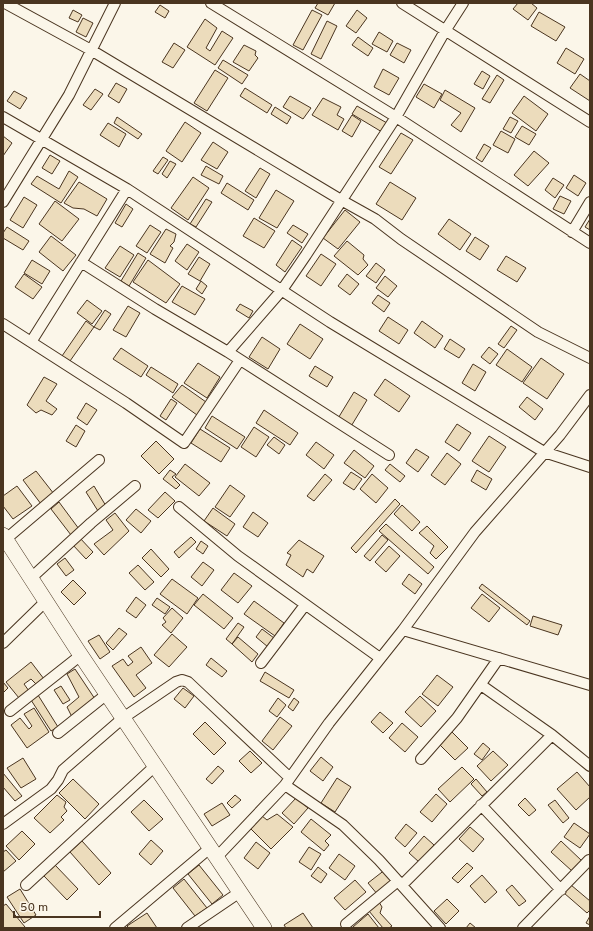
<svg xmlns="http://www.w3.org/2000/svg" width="593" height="931" font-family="Overpass,sans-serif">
  <rect width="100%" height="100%" fill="#fbf6e9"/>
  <!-- building -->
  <path fill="#ecdcbc" stroke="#4a3520" d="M318 3H335L328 15 315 8Z
    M518 3H531L537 8 528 20 513 9Z
    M160 5 169 11 165 18 155 12Z
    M73 10 82 15 78 22 69 18Z
    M312 10 322 15 303 50 293 45Z
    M357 10 367 18 356 33 346 26Z
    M539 12 565 27 556 41 531 26Z
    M83 18 93 23 86 37 76 32Z
    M205 19 217 28 206 48 210 51 222 31 233 38 215 65 187 47Z
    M327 21 337 26 321 59 311 54Z
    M379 32 393 41 387 52 372 44Z
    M358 37 373 48 368 56 352 45Z
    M174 43 185 50 173 68 162 62Z
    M397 43 411 50 404 63 390 55Z
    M244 45 256 51 255 55 258 58 249 71 233 62Z
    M566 48 584 59 575 74 557 63Z
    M223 60 248 75 242 84 218 68Z
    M383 69 399 78 389 95 374 87Z
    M215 70 228 78 207 111 194 103Z
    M482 71 490 76 483 89 474 84Z
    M580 74 590 81V101L570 88Z
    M497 75 504 80 490 103 482 99Z
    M116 83 127 89 119 103 108 96Z
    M424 84 442 94 434 108 416 97Z
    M245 88 272 105 267 113 240 96Z
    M95 89 103 94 91 110 83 105Z
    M445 90 475 108 461 132 451 125 461 113 440 100Z
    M14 91 27 98 20 109 7 101Z
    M290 96 311 108 303 119 283 107Z
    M524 96 548 114 536 131 512 113Z
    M323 98 341 107 337 115 344 119 338 130 312 115Z
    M357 106 387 123 382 132 352 114Z
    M275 107 291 117 287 124 271 114Z
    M352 115 361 121 352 137 342 131Z
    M117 117 142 134 138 139 114 123Z
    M510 117 518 121 511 133 503 129Z
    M185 122 201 133 182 162 166 151Z
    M108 123 126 134 119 147 100 135Z
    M522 126 536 134 529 145 515 137Z
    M501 131 515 139 508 153 493 145Z
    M401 133 413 140 391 174 379 167Z
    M3 136 12 143 3 156Z
    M213 142 228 152 217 169 201 160Z
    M484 144 491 148 482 162 476 158Z
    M534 151 549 163 528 186 514 175Z
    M50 155 60 161 52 174 42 168Z
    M163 157 168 160 158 174 153 171Z
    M170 161 176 164 167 178 162 174Z
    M206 166 223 176 219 184 201 175Z
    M260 168 270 174 256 198 245 191Z
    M69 171 78 177 61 203 31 184 37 176 59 189Z
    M574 175 586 183 578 196 566 188Z
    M193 177 209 188 188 220 171 208Z
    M553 178 564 185 555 198 545 190Z
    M79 182 107 199 97 216 84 209 73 208 64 203Z
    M390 182 416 198 402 220 376 204Z
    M227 183 254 200 248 210 221 193Z
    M276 190 294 201 277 228 259 218Z
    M560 196 571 201 564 214 553 209Z
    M24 197 37 205 23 228 10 220Z
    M206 199 212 202 196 227 190 224Z
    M55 201 79 219 62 241 39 224Z
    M126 204 133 209 122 227 115 223Z
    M345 210 360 222 338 249 323 238Z
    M254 218 275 231 264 248 243 236Z
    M449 219 471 234 460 250 438 234Z
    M590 219V230L585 227Z
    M150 225 161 232 147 253 136 246Z
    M293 225 308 234 302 243 287 233Z
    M7 227 29 241 23 250 3 238V233Z
    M166 229 176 234 174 242 170 246 173 248 165 263 150 254Z
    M51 236 76 255 63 271 39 252Z
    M475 237 489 246 480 260 466 251Z
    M292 240 302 247 285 272 276 265Z
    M347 241 364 255 363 259 368 265 358 275 334 256Z
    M187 244 199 252 187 270 175 261Z
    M120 246 134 255 120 277 105 268Z
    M138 253 146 258 129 286 121 281Z
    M321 254 336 264 321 286 306 276Z
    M506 256 526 268 517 282 497 270Z
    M199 257 210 264 200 281 188 274Z
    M32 260 50 271 42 284 24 273Z
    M148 260 180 284 166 303 133 282Z
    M376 263 385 270 376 283 366 276Z
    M24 274 42 287 33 299 15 287Z
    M347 274 359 284 350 295 338 286Z
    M385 276 397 286 388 297 376 288Z
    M201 281 207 286 202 294 196 289Z
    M182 286 205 299 195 315 172 302Z
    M378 295 390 303 384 312 372 303Z
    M87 300 102 311 92 324 77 313Z
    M240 304 253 311 249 318 236 310Z
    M128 306 140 313 126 337 113 330Z
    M105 310 111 314 100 330 94 327Z
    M388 317 408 330 399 344 379 331Z
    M86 321 94 327 70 361 62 356Z
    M422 321 443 336 435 348 414 333Z
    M300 324 323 339 310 359 287 344Z
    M511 326 517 330 504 348 498 344Z
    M262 337 280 349 268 369 249 357Z
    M450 339 465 349 459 358 444 349Z
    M489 347 498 354 490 364 481 357Z
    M121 348 148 366 141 377 113 359Z
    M507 349 532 367 522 382 496 365Z
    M541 358 564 374 547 399 523 383Z
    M198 363 220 377 207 398 184 383Z
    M473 364 486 372 475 391 462 383Z
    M315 366 333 377 327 387 309 376Z
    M151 367 178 384 173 393 146 375Z
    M44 377 57 384 46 401 57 409 52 415 41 410 36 413 27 405Z
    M385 379 410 396 399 412 374 395Z
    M182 385 206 402 197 415 172 397Z
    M354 392 367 400 350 428 337 420Z
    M527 397 543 409 535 420 519 407Z
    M171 399 177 403 166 420 160 416Z
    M86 403 97 410 87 425 77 418Z
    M264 410 298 433 290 445 256 423Z
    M212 416 245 437 237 449 205 428Z
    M457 424 471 433 459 451 445 442Z
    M76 425 85 431 76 447 66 441Z
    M254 427 269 437 256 457 241 447Z
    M200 429 230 448 221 462 191 443Z
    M489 436 506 447 489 472 472 461Z
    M274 437 285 445 279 454 267 445Z
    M156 441 174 459 159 474 141 456Z
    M316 442 334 455 324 469 306 455Z
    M416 449 429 457 418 472 406 463Z
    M354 450 374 466 365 478 344 463Z
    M447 453 461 464 445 485 431 475Z
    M185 464 210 483 199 496 175 477Z
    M390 464 405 476 400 482 385 470Z
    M170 470 176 474 172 477 180 485 176 489 163 479Z
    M477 470 492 479 486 490 471 481Z
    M36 471 54 494 41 504 23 480Z
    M351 472 362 479 354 490 343 483Z
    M325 474 332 480 314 501 307 496Z
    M372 474 388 488 376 503 360 489Z
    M230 485 245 496 230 517 215 507Z
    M17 486 32 506 13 519 3 506V496Z
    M94 486 106 506 98 511 86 492Z
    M165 492 175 501 158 518 148 510Z
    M395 499 400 504 356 553 351 548Z
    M59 502 79 529 71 535 51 509Z
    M402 505 420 522 412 531 394 514Z
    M213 508 235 524 227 536 204 521Z
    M136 509 151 521 141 533 126 520Z
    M253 512 268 523 258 537 243 527Z
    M115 513 129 531 104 555 94 544 113 530 106 520Z
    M386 524 434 567 428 574 379 531Z
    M427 526 448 547 436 559 430 553 434 546 419 533Z
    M382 535 388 540 370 561 364 556Z
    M79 537 93 552 86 559 72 544Z
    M191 537 196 542 179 558 174 552Z
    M299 540 324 556 313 573 307 569 303 577 286 565 291 555 287 553Z
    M201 541 208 546 203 554 196 549Z
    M389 546 400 556 386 572 375 562Z
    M151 549 169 569 161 577 142 558Z
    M65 558 74 570 66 576 57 564Z
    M203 562 214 570 202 586 191 577Z
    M138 565 154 582 145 590 129 573Z
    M234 573 252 586 238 603 221 590Z
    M409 574 422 584 415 594 402 584Z
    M172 579 198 598 187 614 160 594Z
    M73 580 86 593 74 605 61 592Z
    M482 584 530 621 527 625 479 588Z
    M203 594 233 618 224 629 194 605Z
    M482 594 500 608 489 622 471 608Z
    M136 597 146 605 136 618 126 611Z
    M157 598 170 607 165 614 152 605Z
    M254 601 284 623 275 636 244 614Z
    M172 608 183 618 171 633 162 625 166 622 163 618Z
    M533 616 562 625 558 635 530 626Z
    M238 623 244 627 232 644 226 639Z
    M119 628 127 634 113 650 106 643Z
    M262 629 274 638 268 647 256 637Z
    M172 634 187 647 169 667 154 655Z
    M99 635 110 652 100 659 88 641Z
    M238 637 258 654 252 662 232 644Z
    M141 647 152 663 136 675 146 688 134 697 112 666 123 659 128 666 133 662 128 656Z
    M211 658 227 671 222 677 206 665Z
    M31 662 44 679 36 684 31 679 24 684 29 691 19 698 6 682Z
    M75 669 95 699 72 717 67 707 79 697 67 674Z
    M265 672 294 690 289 698 260 681Z
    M437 675 453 687 438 706 422 694Z
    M3 682 8 688 3 693Z
    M61 686 70 700 63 704 54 690Z
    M183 688 194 696 185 708 174 699Z
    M38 695 58 727 51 731 31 700Z
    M420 696 436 711 421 727 405 712Z
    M278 698 286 705 277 717 269 711Z
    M294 698 299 702 293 711 288 707Z
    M34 708 49 732 27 748 11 725 20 718 29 729 32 726 24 714Z
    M380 712 393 723 383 733 371 722Z
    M280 717 292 726 273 750 262 741Z
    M205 722 226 743 214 755 193 734Z
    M402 723 418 737 405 752 389 738Z
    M450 730 468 748 455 760 438 743Z
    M483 743 490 749 482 760 474 754Z
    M250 751 262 763 251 773 239 761Z
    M493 751 508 765 491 781 477 766Z
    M321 757 333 767 323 781 310 771Z
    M23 758 36 779 21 788 7 768Z
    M218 766 224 771 212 784 206 779Z
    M462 767 474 779 450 802 438 789Z
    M577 772 590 787V797L576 810 557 789Z
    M3 773 22 796 15 801 3 787Z
    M337 778 351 787 335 812 321 803Z
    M73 779 99 804 85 819 59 793Z
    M476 779 487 792 482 796 471 784Z
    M436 794 447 804 432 822 420 812Z
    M57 795 66 802 64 807 67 811 61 817 64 820 50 833 34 818Z
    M235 795 241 800 232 808 227 803Z
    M296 798 308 808 294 824 282 813Z
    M525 798 536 810 529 816 518 805Z
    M144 800 163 819 149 831 131 812Z
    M555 800 569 818 563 823 548 805Z
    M222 803 230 815 212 826 204 814Z
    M277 814 293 827 271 849 250 828 262 816 267 820Z
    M311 819 331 835 325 841 329 845 324 851 301 832Z
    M574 823 590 834 580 848 564 837Z
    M406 824 417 833 405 847 395 838Z
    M470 827 484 839 473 852 459 839Z
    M22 831 35 844 19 860 6 846Z
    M424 836 434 845 419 862 409 853Z
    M151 840 163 851 151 865 139 854Z
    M82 841 111 873 99 885 70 852Z
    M561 841 582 861 572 871 551 852Z
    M256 842 270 853 258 869 244 858Z
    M309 847 321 854 311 870 299 862Z
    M6 850 16 861 3 872V852Z
    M339 854 355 866 345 880 329 868Z
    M467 863 473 868 458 883 452 878Z
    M55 865 78 889 67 900 44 876Z
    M199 865 223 895 212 904 188 874Z
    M318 867 327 874 321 883 311 876Z
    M386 869 395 880 378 895 368 883Z
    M482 875 497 892 485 903 470 886Z
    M184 879 207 908 195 916 173 888Z
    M355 880 366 892 345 910 334 898Z
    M512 885 526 901 519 906 506 890Z
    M571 885 590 901V910L587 913 564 893Z
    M20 889 36 915 24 923 7 897Z
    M447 899 459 911 446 924 434 911Z
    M379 902 382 907 380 913 392 926 389 928H383L369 911Z
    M6 904 25 927 23 928H3V906Z
    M147 913 157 928H129L127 926Z
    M303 913 313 928H286L284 925Z
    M368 914 379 928H354L353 927Z
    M590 916V925L586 923Z
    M470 923 476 928H466Z"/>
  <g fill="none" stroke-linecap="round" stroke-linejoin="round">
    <defs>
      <path id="street" d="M5 3 91 50 341 200 375 219 401 239 538 332 590 358
        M211 3 396 117 590 243
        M402 3 590 122
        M3 117 127 189 330 322 544 452 590 467
        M3 202 69 95 115 3
        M572 232 590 202
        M81 262 155 309 228 352 389 455
        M3 324 126 403 184 443 240 360
        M31 342 127 189
        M228 352 282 290 306 255 396 117 445 31 463 3
        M179 507 238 556 380 658
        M6 539 99 460
        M31 578 91 523 135 486
        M403 630 590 685
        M3 643 46 601
        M261 663 305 605
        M481 685 552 735 590 766
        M10 711 81 655
        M58 733 107 694
        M421 759 457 718 499 658
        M285 785 343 825 379 860 440 928
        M481 805 561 890
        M3 824 51 789 58 780 63 770 123 718 176 682 182 680 188 682 290 778
        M216 858 285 785 329 723 403 630 475 532 560 435 590 395
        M26 885 155 766
        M402 885 552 735
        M346 924 398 881
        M115 928 210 848
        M187 928 240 892
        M523 928 589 860"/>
      <path id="secondary" d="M3 535 78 651 264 928"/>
    </defs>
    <!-- street casing -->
    <use href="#street" stroke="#4a3520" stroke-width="12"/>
    <!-- secondary casing -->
    <use href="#secondary" stroke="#4a3520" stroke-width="16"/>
    <!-- street -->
    <use href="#street" stroke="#fbf6e9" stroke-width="10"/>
    <!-- secondary -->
    <use href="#secondary" stroke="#fbf6e9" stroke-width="15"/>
  </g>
  <!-- border -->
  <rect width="593" height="931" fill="none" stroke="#4a3520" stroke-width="8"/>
  <!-- scale -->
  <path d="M14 911v6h86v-6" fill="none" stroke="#4a3520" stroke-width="2"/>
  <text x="20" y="911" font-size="12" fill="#4a3520" stroke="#fbf6e9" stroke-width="3" paint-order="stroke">50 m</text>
</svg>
